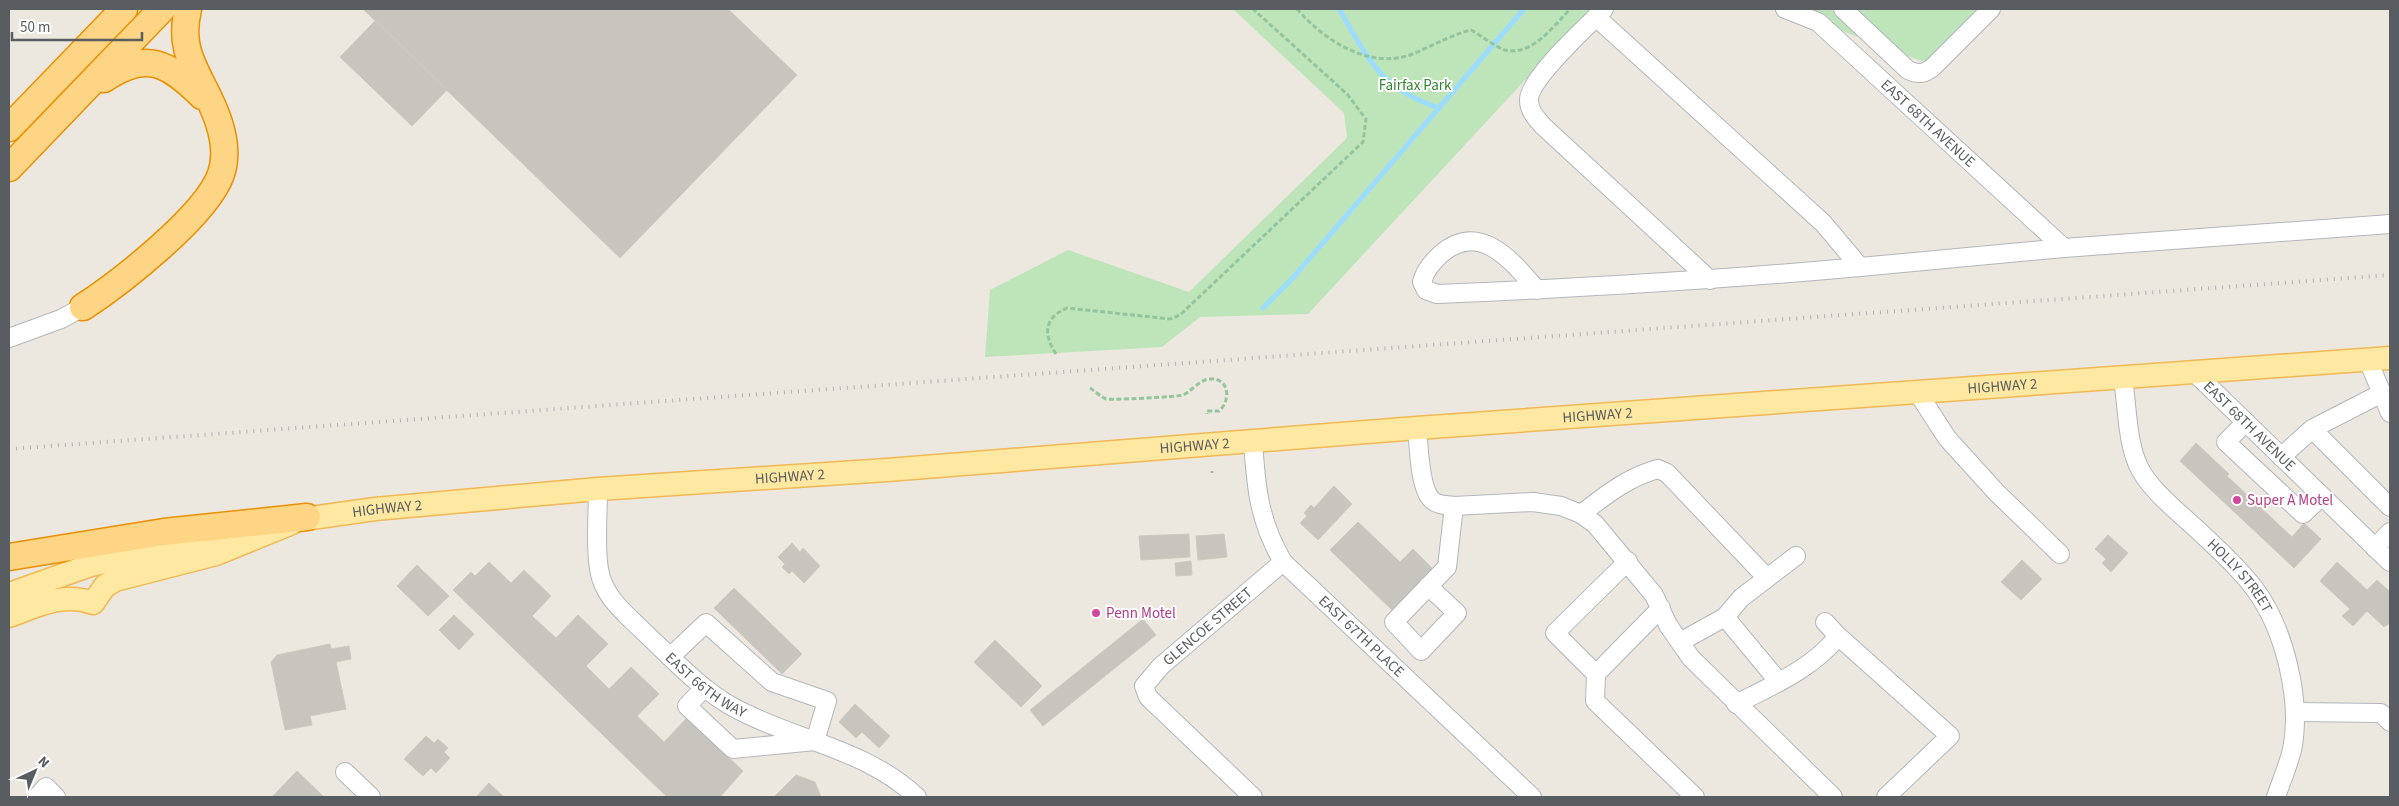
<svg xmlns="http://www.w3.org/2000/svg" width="2399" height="806" font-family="'Source Sans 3',sans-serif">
  <rect width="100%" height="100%" fill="#ece8df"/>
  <!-- green -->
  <path fill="#bee4ba" d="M1233 9H1591L1308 314 1200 317 1162 347 985 357 990 290 1068 250 1189 292 1347 138 1344 113Z
    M1785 9H1991L1934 66Z"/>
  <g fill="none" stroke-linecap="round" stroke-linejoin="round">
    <!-- stream -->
    <path stroke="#9cdcff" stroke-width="5" d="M1339 9C1369 59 1379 88 1439 108
      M1263 308 1291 280 1524 9"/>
  </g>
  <!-- building -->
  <path fill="#c8c5be" stroke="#d0c9be" d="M363 9H728L797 75 620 258Z
    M376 20 447 90 412 126 340 57Z
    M2196 443 2229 474 2227 476 2292 537 2304 523 2321 539 2294 568 2180 461Z
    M1334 486 1352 504 1318 540 1300 523 1307 516 1304 513 1311 505 1314 508Z
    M1358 522 1400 562 1413 549 1435 571 1395 613 1330 550Z
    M1189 534 1190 557 1141 560 1139 536Z
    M1224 534 1227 557 1198 560 1196 536Z
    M2108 535 2128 553 2111 572 2102 563 2106 559 2095 549Z
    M792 543 800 552 803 548 820 566 804 583 792 571 789 574 782 567 785 564 778 557Z
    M2022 560 2042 579 2021 600 2001 582Z
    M1191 561 1192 575 1176 576 1175 563Z
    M489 562 511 583 524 570 551 596 532 616 556 638 578 615 608 644 586 666 609 689 631 667 659 694 637 716 664 742 687 718 743 771 720 797H667L453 590 471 572 475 576Z
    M2337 562 2367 590 2377 580 2390 592V623L2384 627 2367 611 2353 626 2342 616 2350 609 2320 581Z
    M417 565 449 596 428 616 397 586Z
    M734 588 802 654 782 674 714 608Z
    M454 615 474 634 459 650 439 630Z
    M1143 619 1156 635 1043 726 1030 710Z
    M995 640 1042 686 1021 707 974 662Z
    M330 644 331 649 349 646 351 659 336 662 346 709 310 716 312 725 285 730 271 662 277 655Z
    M855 704 890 736 879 748 862 732 856 738 839 722Z
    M426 736 434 743 438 739 448 748 444 752 450 758 436 773 431 768 423 776 404 759Z
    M297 771 324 797H272Z
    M796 775 815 782 821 797H774Z
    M489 783 504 797H476Z"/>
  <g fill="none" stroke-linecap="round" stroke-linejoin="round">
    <defs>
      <g id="minor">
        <path d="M1604 9C1587 27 1529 78 1529 100 1529 111 1536 118 1543 126L1710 280"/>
        <path id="s1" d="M1785 9 1818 22 2064 248"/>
        <path d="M1843 9 1908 70C1919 75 1925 74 1934 66L1991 9"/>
        <path d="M1596 17 1823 223 1860 267 2064 248 2390 224"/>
        <path d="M1537 290C1513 262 1480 220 1441 254 1432 262 1425 270 1422 282L1426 290 1437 294C1578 288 1719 280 1860 267"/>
        <path d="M9 338 61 319 83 307"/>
        <path d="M2368 360 2390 413"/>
        <path id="s2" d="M2195 373 2390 562"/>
        <path id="s3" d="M2123 379C2127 404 2127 441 2138 465 2148 489 2182 515 2202 534 2220 551 2239 568 2254 588 2285 629 2302 701 2292 750 2288 766 2281 782 2276 797"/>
        <path d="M1918 393 1947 438 1996 492 2060 554"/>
        <path d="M2246 422 2226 442 2303 514 2322 496"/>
        <path d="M1417 428C1419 445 1419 488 1432 500 1437 505 1446 505 1454 506L1533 502 1561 506 1581 514 1595 524 1654 595 1668 625 1691 658 1833 797"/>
        <path d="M2312 429 2382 393"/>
        <path id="s4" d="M1253 441C1256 488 1259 521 1283 562L1532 797"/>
        <path d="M2281 457 2312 429 2390 507"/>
        <path id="s5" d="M598 489C598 513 595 547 599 569 603 597 626 614 644 632 672 658 698 687 731 706 792 740 865 748 917 797"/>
        <path d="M1581 514C1606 495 1628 477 1658 469L1667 473 1767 578"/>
        <path d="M2375 548 2390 532"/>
        <path d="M1628 561 1555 633 1596 674 1661 608"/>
        <path d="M1428 586 1457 613 1421 651 1394 622 1447 567 1454 506"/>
        <path d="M1725 617 1779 682"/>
        <path d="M1825 622 1838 636"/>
        <path d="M1680 642 1725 617 1741 598 1796 556"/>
        <path d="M670 657 706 623 772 682 827 701 815 741 733 749 687 706 704 688"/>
        <path d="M1596 674 1595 701 1695 797"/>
        <path d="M1736 704C1771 686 1814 668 1838 636L1950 736 1886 797"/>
        <path d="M2296 712 2381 713 2390 722"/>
        <path d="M345 772 371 797"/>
        <path d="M37 797 46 787 56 797"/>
        <path id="s6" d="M1253 797 1148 697 1144 686 1161 666 1283 562"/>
      </g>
      <g id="major">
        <path id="s7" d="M290 521 375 509 598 489 887 470 1417 428 2390 358"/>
        <path d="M9 594 91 565 222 536"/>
        <path d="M9 616C37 606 63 592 93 603L105 586 115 580 216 554 292 523"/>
      </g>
      <path id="highway" d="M104 79C147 50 168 63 202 96
        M9 128 124 9
        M9 168 162 9
        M83 307C120 283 207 215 221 174 229 151 222 127 212 105 196 69 178 50 188 9
        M9 557 164 532 307 517"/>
    </defs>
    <!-- minor casing -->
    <use href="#minor" stroke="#b2b6bb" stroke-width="20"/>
    <!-- major casing -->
    <use href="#major" stroke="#f2b852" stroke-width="25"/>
    <!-- highway casing -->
    <use href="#highway" stroke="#eb8f00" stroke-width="29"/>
    <!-- path -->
    <path stroke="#94c59e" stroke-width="3" stroke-dasharray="5 2.5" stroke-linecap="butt" d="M1297 9C1324 40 1371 72 1415 53 1434 45 1451 35 1471 30 1480 35 1495 46 1502 49 1530 59 1554 26 1570 9
      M1056 354C1043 334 1044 318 1067 308L1170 319 1180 315 1363 142 1366 119 1347 94 1253 9
      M1090 388C1095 391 1101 397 1106 399 1111 400 1178 397 1183 395 1192 391 1199 380 1209 379 1230 377 1231 401 1219 411H1207V414
      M1212 471V473"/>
    <!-- minor -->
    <use href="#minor" stroke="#fff" stroke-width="18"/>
    <!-- major -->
    <use href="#major" stroke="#ffe8a1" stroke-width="22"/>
    <!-- highway -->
    <use href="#highway" stroke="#fed584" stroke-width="26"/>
    <!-- rail -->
    <path stroke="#b1b2b2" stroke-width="4" stroke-dasharray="1 6" stroke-linecap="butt" d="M9 449 2390 275"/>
  </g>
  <!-- markers -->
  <g fill="#d1479c" stroke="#fff" stroke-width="2">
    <circle cx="2237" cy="500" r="5"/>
    <circle cx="1096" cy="613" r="5"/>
  </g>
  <g text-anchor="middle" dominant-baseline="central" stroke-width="4" stroke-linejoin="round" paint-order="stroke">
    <!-- park labels -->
    <g font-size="15" fill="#368433" stroke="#fff">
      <text x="1415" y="85">Fairfax Park</text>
    </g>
    <!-- street labels -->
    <g font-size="15" fill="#585d61" stroke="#fff">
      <text stroke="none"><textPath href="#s1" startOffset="185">EAST 68TH AVENUE</textPath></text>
      <text stroke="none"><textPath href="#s7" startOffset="1718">HIGHWAY 2</textPath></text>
      <text stroke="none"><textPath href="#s7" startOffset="1312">HIGHWAY 2</textPath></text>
      <text stroke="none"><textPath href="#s2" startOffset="76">EAST 68TH AVENUE</textPath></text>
      <text stroke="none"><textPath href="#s7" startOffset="908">HIGHWAY 2</textPath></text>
      <text stroke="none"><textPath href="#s7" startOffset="502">HIGHWAY 2</textPath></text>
      <text stroke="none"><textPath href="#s7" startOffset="98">HIGHWAY 2</textPath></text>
      <text stroke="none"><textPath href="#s3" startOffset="239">HOLLY STREET</textPath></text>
      <text stroke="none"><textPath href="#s6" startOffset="244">GLENCOE STREET</textPath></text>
      <text stroke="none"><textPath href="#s4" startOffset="234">EAST 67TH PLACE</textPath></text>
      <text stroke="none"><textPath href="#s5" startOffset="241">EAST 66TH WAY</textPath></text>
    </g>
    <!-- hotel labels -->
    <g font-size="15" fill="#b23c85" stroke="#fff" text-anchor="start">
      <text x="2247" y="500">Super A Motel</text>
      <text x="1106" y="613">Penn Motel</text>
    </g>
  </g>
  <!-- border -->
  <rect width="2399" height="806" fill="none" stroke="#585d61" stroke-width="20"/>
  <!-- north arrow -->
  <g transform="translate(35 771) rotate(44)" stroke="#ffffff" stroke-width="4" paint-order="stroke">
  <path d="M0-4L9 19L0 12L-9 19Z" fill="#585d61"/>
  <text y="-8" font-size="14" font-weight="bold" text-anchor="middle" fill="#585d61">N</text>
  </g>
  <!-- scale -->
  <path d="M12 32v8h130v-8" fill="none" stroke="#585d61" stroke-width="2.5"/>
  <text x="20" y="32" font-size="15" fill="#585d61" stroke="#ffffff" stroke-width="4" paint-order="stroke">50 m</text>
</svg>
